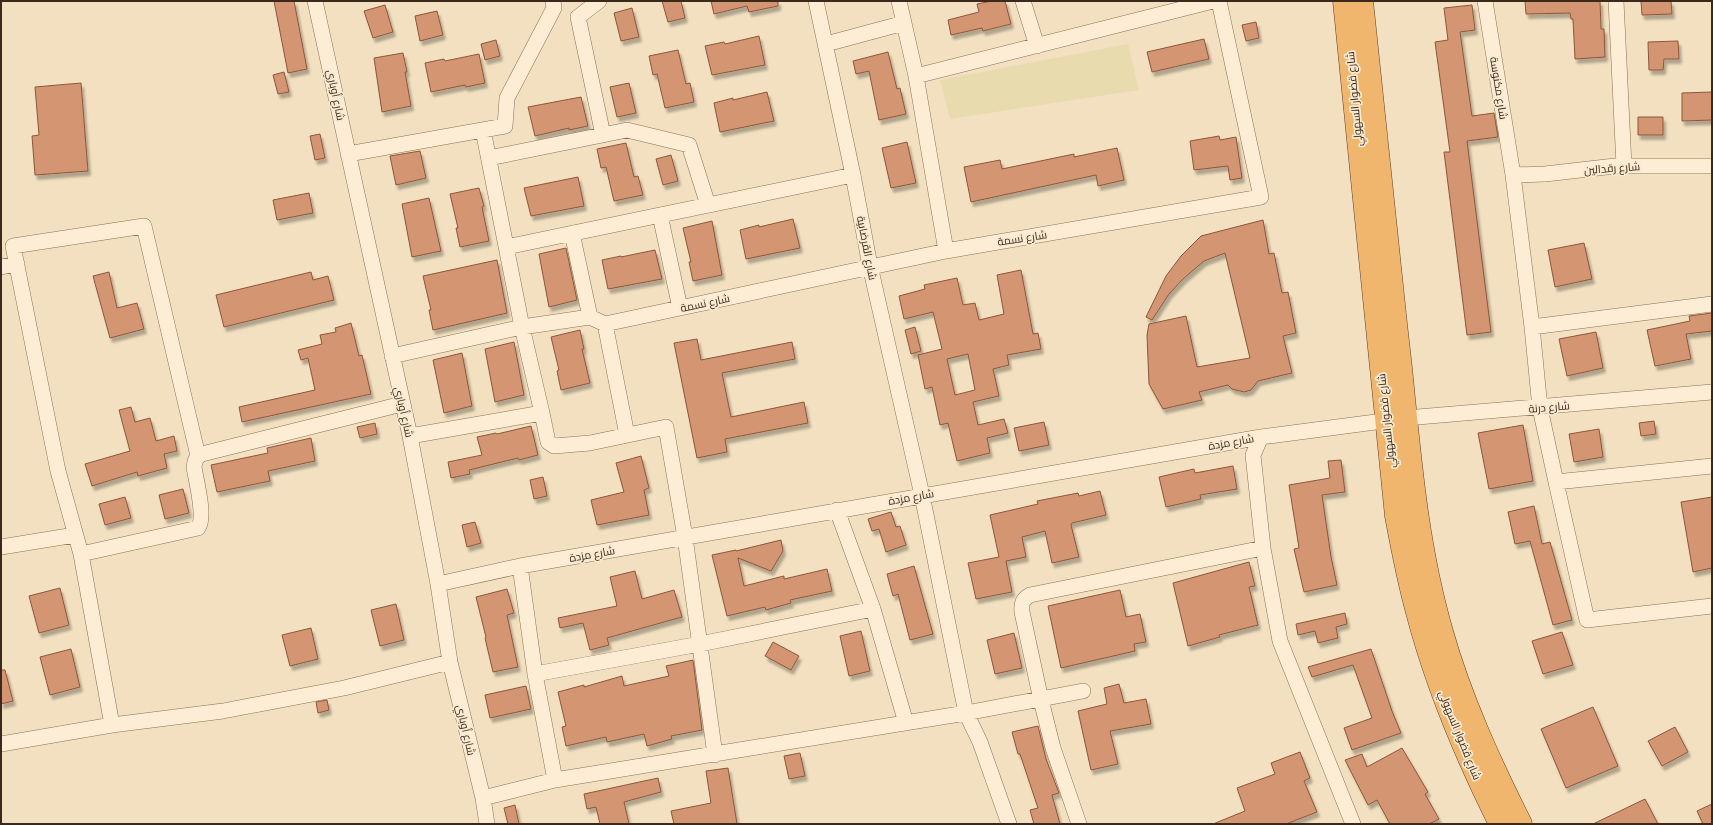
<svg xmlns="http://www.w3.org/2000/svg" width="1713" height="825" font-family="Merriweather,Cairo,serif">
  <defs>
    <filter id="shadow"><feDropShadow dx="2.5" dy="4.5" stdDeviation="1" flood-color="#0004"/></filter>
  </defs>
  <rect width="100%" height="100%" fill="#f2e0c0"/>
  <!-- farmland -->
  <path fill="#e8dbad" d="M1128 44 1139 90 950 119 940 80Z"/>
  <!-- building -->
  <path fill="#d39572" stroke="#8e563a" fill-rule="evenodd" filter="url(#shadow)" d="M274 1H294L307 69 288 73Z
    M662 1H681L685 18 668 22Z
    M711 1H778V6L749 12 747 6 714 14Z
    M992 1H1005L1011 24 983 31 982 28 951 35 948 20 979 12 977 4Z
    M1525 1H1600L1601 29H1604L1605 57 1575 59 1573 19H1571L1570 13 1526 14Z
    M1641 1H1671L1672 14 1642 15Z
    M385 5 393 32 373 38 364 11Z
    M1472 5 1475 30 1460 32 1472 116 1494 113 1498 137 1467 141 1491 332 1467 335 1444 152H1450L1435 42 1448 40 1444 8Z
    M632 8 639 37 621 41 614 13Z
    M437 11 443 35 420 41 415 16Z
    M1256 22 1259 38 1246 41 1242 25Z
    M759 36 765 65 712 75 705 46 724 42 725 44Z
    M1204 39 1209 59 1152 72 1147 52Z
    M496 40 500 56 485 60 481 44Z
    M1678 41 1679 59H1664L1663 70H1649L1648 42Z
    M678 50 686 84 690 83 694 102 665 108 657 74 653 75 649 56Z
    M888 52 897 89 900 88 906 114 879 120 869 71 856 74 853 61Z
    M403 53 407 72H405L411 106 382 112 374 58Z
    M479 54 485 83 466 87 465 85 431 92 425 63 444 59 445 61Z
    M284 72 289 92 278 94 273 75Z
    M81 83 88 171 35 175 32 136 39 135 35 87Z
    M629 83 636 113 617 117 610 87Z
    M767 92 774 121 720 132 714 103 733 98V100Z
    M1712 92V120L1682 121V93Z
    M581 97 588 126 569 130V128L535 136 528 107Z
    M1638 117H1663V135H1638Z
    M320 134 325 158 315 160 310 136Z
    M1219 136 1220 140 1236 137 1242 178 1230 180 1228 166 1194 170 1190 141Z
    M907 142 916 183 891 188 882 148Z
    M626 143 634 177 638 176 643 195 614 201 606 167 601 168 597 149Z
    M1117 148 1124 180 1098 186 1096 175 971 202 964 167 1000 160 1002 169 1074 154V157Z
    M420 151 426 178 396 185 390 156Z
    M671 155 678 181 663 185 656 159Z
    M578 177 584 206 531 216 524 188Z
    M479 188 484 206 482 207 489 241 460 247 456 228H458L450 194Z
    M309 193 313 213 277 220 273 200Z
    M429 198 441 251 412 257 402 204Z
    M793 219 800 248 746 259 740 230 759 225V227Z
    M1263 220 1269 254 1274 253 1282 293 1288 292 1296 333 1283 336 1292 373 1258 381 1251 390 1244 392 1232 389 1228 385 1199 392 1202 400 1163 409 1149 384 1147 335 1149 324 1186 316 1197 367 1250 358 1225 253 1204 261 1183 279 1169 294 1152 320 1146 317 1166 276 1181 256 1201 236Z
    M712 221 722 275 693 281 689 262H691L683 228Z
    M1584 243 1592 279 1555 287 1548 250Z
    M566 248 577 300 549 307 539 254Z
    M655 250 662 279 608 289 602 260 621 256V257Z
    M497 260 507 313 433 330 429 310H431L423 276Z
    M1021 270 1033 334 1038 333 1041 349 1007 355 1009 365 993 369 999 396 973 402 978 425 1004 419 1008 433 987 438 990 453 957 461 948 423 940 425 932 387 925 389 918 355 942 349 933 312 904 319 899 296 925 289 924 285 957 278 963 305 975 303 979 320 1004 314 997 275ZM968 354 975 390 955 395 947 359Z
    M109 272 117 308 137 303 144 329 110 338 93 276Z
    M311 272 313 280 328 276 334 300 224 327 216 295Z
    M1712 313V331L1686 334 1691 359 1655 366 1647 330 1690 321 1689 316Z
    M351 323 359 356 362 355 371 394 242 422 239 407 315 390 308 358 301 360 298 350 322 344 320 335 336 332 335 328Z
    M915 327 921 351 911 354 905 330Z
    M580 330 584 349H582L590 383 561 390 557 371 559 370 551 337Z
    M1596 332 1603 368 1567 376 1559 339Z
    M697 339 701 360 792 342 795 359 722 373 731 417 804 402 808 423 725 439 727 452 697 458 674 343Z
    M514 342 524 395 495 402 485 349Z
    M462 353 472 406 444 413 433 360Z
    M131 407 135 422 150 418 156 441 174 436 177 451 164 454 167 468 138 476 137 472 92 486 85 464 130 451 119 410Z
    M1654 421 1656 434 1641 436 1639 423Z
    M1044 422 1049 445 1019 451 1014 428Z
    M375 423 377 434 360 438 357 427Z
    M1523 425 1533 481 1489 489 1478 433Z
    M531 426 538 455 519 460 518 458 469 470 470 474 451 478 448 462 482 455 477 437 496 433 497 434Z
    M1599 429 1603 457 1574 462 1569 434Z
    M311 438 315 461 268 471 270 481 217 492 211 465 268 453 267 448Z
    M641 456 649 488 644 490 649 515 597 525 591 500 624 492 616 463Z
    M1341 460 1345 492 1322 495 1331 557 1337 585 1304 592 1294 549 1299 548 1289 485 1330 478 1328 461Z
    M1233 466 1237 489 1200 495 1201 499 1166 507 1159 477 1194 469 1195 473Z
    M543 477 547 496 534 499 530 480Z
    M183 489 189 513 165 519 159 495Z
    M1100 491 1106 515 1072 523 1071 525 1079 557 1052 563 1045 531 1022 537 1026 557 1006 561 1012 592 976 599 968 563 999 557 990 515 1038 504 1037 501 1078 493 1079 496Z
    M125 497 131 518 105 525 99 504Z
    M1712 497V568L1693 572 1681 502Z
    M1534 506 1542 544 1550 542 1572 620 1553 625 1530 541 1515 544 1508 512Z
    M891 512 896 527 900 526 906 545 886 552 879 529 872 531 868 519Z
    M475 522 481 543 467 547 462 525Z
    M781 540 783 551 771 571 738 558 744 586 784 576V579L827 569 832 591 790 600 791 603 766 610 765 607 727 616 712 555 736 550V551Z
    M1249 562 1255 586 1249 587 1258 625 1219 635 1220 637 1188 646 1173 583Z
    M914 566 933 634 910 640 898 594 893 596 887 574Z
    M635 571 642 599 674 590 682 617 607 638 609 645 590 650 583 623 560 628 558 618 617 606 610 577Z
    M60 588 69 625 39 633 29 596Z
    M507 589 514 613 507 615 518 667 493 672 485 638 486 637 476 597Z
    M1120 590 1126 617 1140 614 1146 642 1134 644 1135 651 1061 668 1048 606Z
    M396 604 404 640 380 646 371 610Z
    M1345 613 1347 624 1336 627 1338 638 1318 643 1315 631 1298 635 1296 624Z
    M311 628 318 659 290 666 282 635Z
    M861 631 870 671 849 676 840 636Z
    M1562 632 1573 665 1543 674 1532 641Z
    M1014 633 1022 668 995 674 987 640Z
    M773 642 799 656 791 670 765 656Z
    M71 649 80 687 50 695 40 657Z
    M1371 649 1392 711 1401 733 1352 750 1344 728 1372 718 1353 665 1312 677 1308 667Z
    M693 660 702 730 671 736 672 739 647 746 644 734 607 742 606 737 566 746 562 727 566 726 558 692 584 685V687L622 676 624 686 669 676 666 666Z
    M1 670H5L13 701 1 704Z
    M1119 684 1124 703 1146 699 1151 724 1110 731 1118 764 1091 770 1078 711 1107 704 1104 688Z
    M526 686 531 709 490 718 485 695Z
    M327 700 329 710 318 713 316 702Z
    M1593 707 1618 766 1566 788 1541 729Z
    M1038 726 1046 759 1059 793 1052 795 1060 824H1034L1030 810 1038 808 1020 754H1018L1012 732Z
    M1675 727 1688 752 1662 766 1648 741Z
    M1402 748 1428 792 1425 794 1439 819 1429 824H1390L1377 800 1368 805 1345 760 1362 754 1367 767Z
    M1300 752 1310 778 1304 781 1317 812 1286 824H1213L1245 811 1237 788 1275 774 1271 763Z
    M800 753 805 776 789 779 784 756Z
    M728 768 737 824H674L671 811 711 803 706 771Z
    M658 778 661 792 624 802 629 824H600L596 807 587 809 584 794Z
    M1645 799 1658 824H1593Z
    M1712 804V824H1703L1697 811Z
    M515 805 519 824H508L504 808Z"/>
  <g fill="none" stroke-linecap="round" stroke-linejoin="round">
    <defs>
      <path id="minor" d="M315 1 410 436 438 584 450 662 483 798 487 824
        M599 1 578 17 603 135
        M816 1 853 175 870 266 922 495 966 713 980 742 1009 824
        M899 1 916 76 946 251
        M1023 1 1037 46
        M1485 1 1513 175 1532 327 1540 408 1556 482 1712 466
        M1616 1 1624 166
        M826 44 904 23
        M916 76 1213 1
        M483 130 522 327 542 413
        M348 154 505 126 507 98 554 8 553 1
        M489 158 627 130 689 145 708 205
        M1513 175 1545 174 1615 166H1712
        M660 215 680 308
        M572 233 590 317
        M506 247 853 175
        M1 267 17 264
        M590 317 605 324 946 251 1261 197 1219 1
        M605 324 627 435
        M1532 327 1712 304
        M392 356 522 327 590 317
        M410 436 542 413 548 442 554 446 590 443 666 427 685 537 715 755
        M1261 437 1253 455 1263 548 1280 641 1353 824
        M1556 482 1587 620 1712 606
        M1 547 75 535
        M81 554 198 528C206 518 196 480 194 467 195 460 196 457 202 454L402 404
        M520 566 535 674 555 780
        M438 584 520 566 1261 437 1406 418 1712 392
        M873 609 906 723
        M535 674 700 644 873 609 837 510
        M112 725 81 554 58 471 13 246 144 226 198 456
        M1 744 112 725 223 711 344 688 450 662
        M483 798 555 780 966 713 1083 691
        M1079 824 1053 748 1041 700 1022 612C1021 603 1023 599 1030 595L1263 548"/>
      <path id="trunk" d="M1344 1 1396 516C1402 548 1408 580 1417 612 1436 685 1466 756 1500 824
        M1362 1C1374 124 1387 246 1401 368 1410 457 1417 546 1442 632 1461 699 1490 762 1521 824"/>
    </defs>
    <!-- minor casing -->
    <use href="#minor" stroke="#8d7056" stroke-width="16"/>
    <!-- trunk casing -->
    <use href="#trunk" stroke="#5a3e2b" stroke-width="23"/>
    <!-- minor -->
    <use href="#minor" stroke="#fcedd4" stroke-width="15"/>
    <!-- trunk -->
    <use href="#trunk" stroke="#f1b66e" stroke-width="22"/>
  </g>
  <g text-anchor="middle" dominant-baseline="central" stroke-width="3.5" stroke-linejoin="round" paint-order="stroke">
    <!-- street labels -->
    <g font-size="11" fill="#3b291c" stroke="#f8ead0">
      <text transform="translate(1499 88) rotate(81)">شارع مكنوسة</text>
      <text transform="translate(336 95) rotate(78)">شارع أوباري</text>
      <text transform="translate(1354 99) rotate(-95)">شارع قضوار السهولي</text>
      <text transform="translate(1612 168) rotate(-4)">شارع رقدالين</text>
      <text transform="translate(1022 238) rotate(-9)">شارع نسمة</text>
      <text transform="translate(867 248) rotate(79)">شارع القرضابية</text>
      <text transform="translate(705 303) rotate(-12)">شارع نسمة</text>
      <text transform="translate(1549 407) rotate(-5)">شارع درنة</text>
      <text transform="translate(404 412) rotate(77)">شارع أوباري</text>
      <text transform="translate(1386 421) rotate(-96)">شارع قضوار السهولي</text>
      <text transform="translate(1231 442) rotate(-10)">شارع مزدة</text>
      <text transform="translate(911 497) rotate(-10)">شارع مزدة</text>
      <text transform="translate(592 554) rotate(-10)">شارع مزدة</text>
      <text transform="translate(466 730) rotate(77)">شارع أوباري</text>
      <text transform="translate(1460 735) rotate(68)">شارع قضوار السهولي</text>
    </g>
  </g>
  <!-- border -->
  <rect width="1713" height="825" fill="none" stroke="#3b291c" stroke-width="4"/>
</svg>
